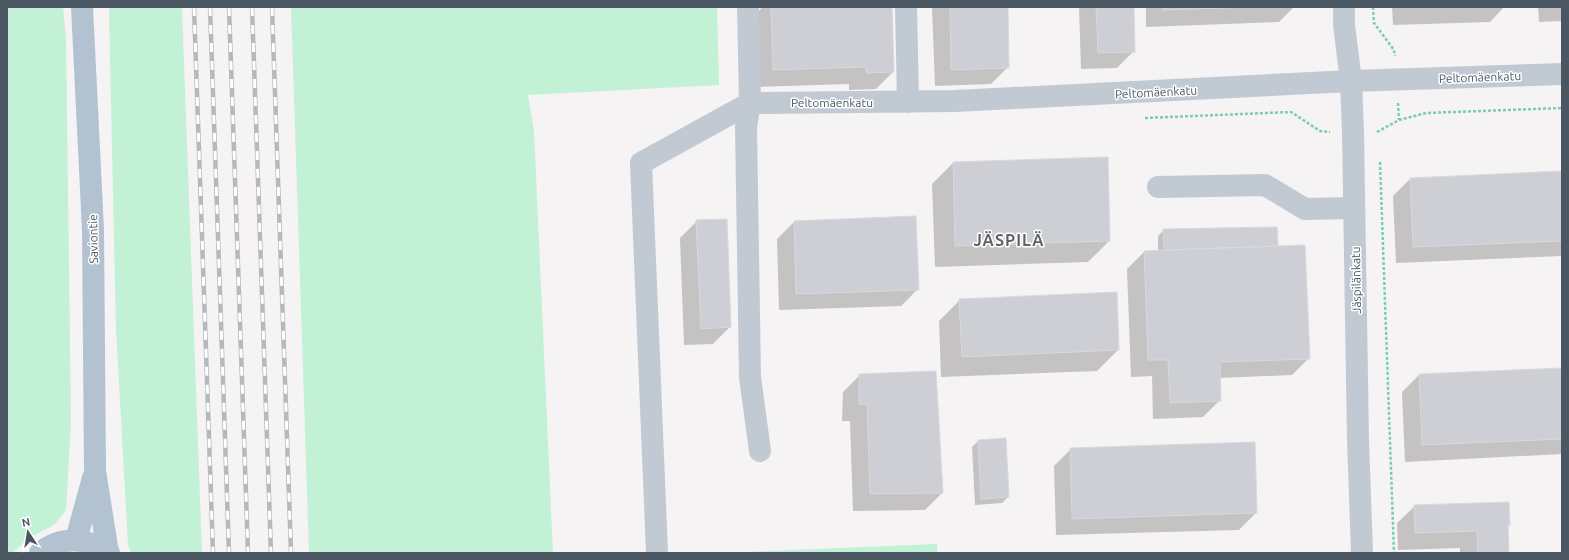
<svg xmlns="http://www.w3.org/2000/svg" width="1569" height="560" font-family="Ubuntu,sans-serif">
  <rect width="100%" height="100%" fill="#f5f3f3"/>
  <!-- green -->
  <path fill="#c3f1d5" d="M7 7H63L66 38 71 422 66 510 54 525 27 539 13 553H7Z
    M110 7H182L202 553H131L128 545 116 329 109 14Z
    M291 7H717L719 85 528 95 534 131 553 553H309Z
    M937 544V553H744V552Z"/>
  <!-- shadow -->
  <path fill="#0003" d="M763 7H891L893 72 876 89 849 90V84L757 87 754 15Z
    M932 7H1007L1008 67 991 84 935 86Z
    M1079 7H1294L1279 22 1146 27V8H1133L1134 51 1117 68 1081 69Z
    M1392 7H1504L1490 22 1393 25Z
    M1538 7H1562V21L1539 22Z
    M1107 158 1109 241 1088 262 935 267 932 184 953 163Z
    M1562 172V256L1396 263 1393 196 1410 179Z
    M697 221 730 327 713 344 684 345 680 238Z
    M794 222 918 289 901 306 779 310 777 239Z
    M1276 228 1277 247 1309 358 1292 375 1219 378 1220 400 1203 417 1153 419 1152 376 1131 377 1127 269 1144 252H1158V236L1164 230Z
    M960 300 1118 350 1097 371 941 377 939 321Z
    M1562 369V454L1405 462 1402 392 1419 375Z
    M860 375 942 493 925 510 853 511 850 421H842L843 392Z
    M1005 439 1008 497 1002 503 975 505 972 447 978 441Z
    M1071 449 1256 513 1239 530 1056 535 1054 466Z
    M1415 506 1509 525 1507 527 1508 553H1460V548L1398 550 1397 523Z"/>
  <!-- building -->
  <path fill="#cdcfd5" stroke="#d7d9de" d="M771 7H892L894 72 866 73V67L773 70Z
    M950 7H1008L1009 68 951 70Z
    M1096 7H1134L1135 52 1098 53Z
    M1163 7H1255L1163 10Z
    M1108 157 1110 241 955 246 953 162Z
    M1562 171V241L1413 247 1410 178Z
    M916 216 919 290 796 294 794 221Z
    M727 219 731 327 701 329 696 220Z
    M1277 227 1278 246 1164 250 1163 229Z
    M1305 245 1310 359 1220 362 1221 401 1170 403 1168 360H1148L1144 251Z
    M1117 292 1119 350 962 357 959 299Z
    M1562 368V439L1422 445 1419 374Z
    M936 371 943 493 870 494 867 405 859 404V374Z
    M1006 438 1009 497 981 499 978 440Z
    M1255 442 1257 513 1072 519 1070 448Z
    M1509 502 1510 525H1508L1509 553H1478L1477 531 1415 533 1414 505Z"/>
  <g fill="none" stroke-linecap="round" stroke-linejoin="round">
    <!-- path -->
    <path stroke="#7ad0a6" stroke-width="2.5" stroke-dasharray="3 2" stroke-linecap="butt" d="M1373 7 1374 23 1394 50 1395 56
      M1398 103 1399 120
      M1145 118 1291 112 1320 131 1330 132
      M1377 132 1399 120 1426 113 1562 108
      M1380 162 1394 553"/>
    <!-- minor -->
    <path stroke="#c1cad2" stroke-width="22" d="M748 7 750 103 746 127 750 377 760 451
      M906 7 908 102
      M1344 7V25L1351 81 1353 132 1358 440 1362 553
      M1158 187 1265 185 1305 209 1354 208
      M657 553 641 163 750 103 956 101 1351 81 1562 74"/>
    <!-- major -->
    <path stroke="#b3c2d1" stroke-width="22" d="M82 7 93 230 95 471 108 553
      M76 540 93 478
      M40 553C61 536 87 537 109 553"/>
    <defs>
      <path id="rail" d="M194 7 213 553
        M210 7 229 553
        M229 7 248 553
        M252 7 271 553
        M272 7 291 553"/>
    </defs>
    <!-- rail casing -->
    <use href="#rail" stroke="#b5b8bd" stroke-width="4.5"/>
    <!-- rail -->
    <use href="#rail" stroke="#fff" stroke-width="3" stroke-dasharray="9" stroke-linecap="butt"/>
  </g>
  <g text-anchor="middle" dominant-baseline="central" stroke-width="3" stroke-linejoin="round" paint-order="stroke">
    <!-- street labels -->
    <g font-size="12" fill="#4a5661" stroke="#fff">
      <text transform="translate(1480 77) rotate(-2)">Peltomäenkatu</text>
      <text transform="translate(1156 92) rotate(-3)">Peltomäenkatu</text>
      <text x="832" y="102">Peltomäenkatu</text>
      <text transform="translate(93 239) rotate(-91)">Saviontie</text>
      <text transform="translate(1356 280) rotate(-91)">Jäspilänkatu</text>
    </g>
    <!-- district labels -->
    <g font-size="16" font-weight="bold" letter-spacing="1" fill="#5f6368" stroke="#fff">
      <text x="1009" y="240">JÄSPILÄ</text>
    </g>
  </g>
  <!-- border -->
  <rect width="1569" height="560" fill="none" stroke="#4a5661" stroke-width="16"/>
  <!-- north arrow -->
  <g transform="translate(28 532) rotate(348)" stroke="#ffffff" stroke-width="3" paint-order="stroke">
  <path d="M0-3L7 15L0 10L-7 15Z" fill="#4a5661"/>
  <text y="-6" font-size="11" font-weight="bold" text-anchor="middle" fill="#4a5661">N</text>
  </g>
</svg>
